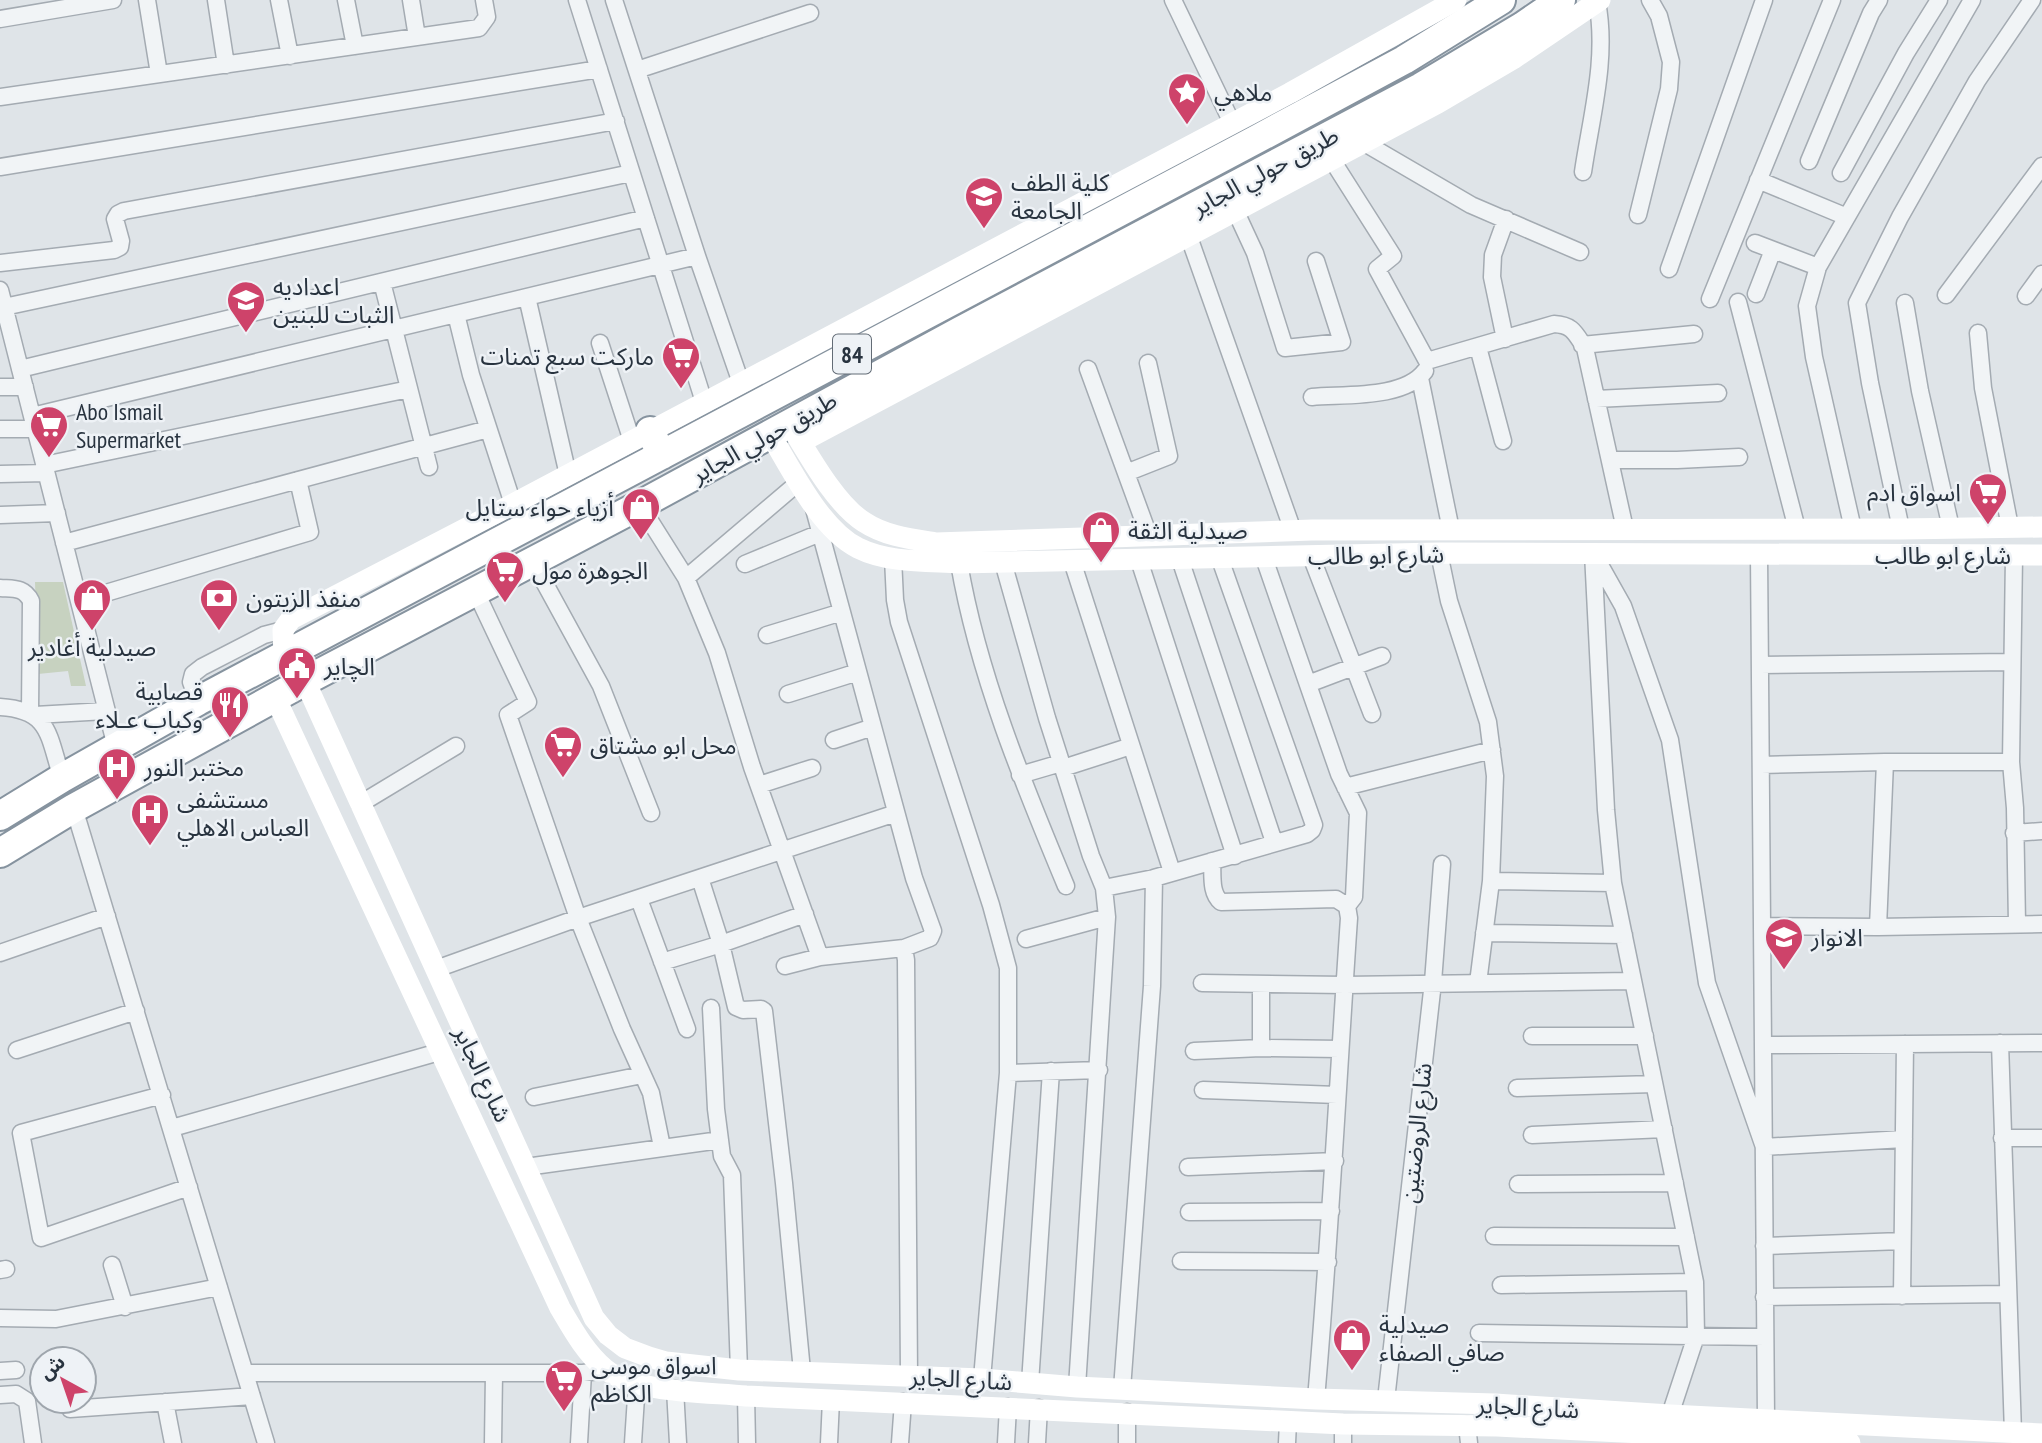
<svg xmlns="http://www.w3.org/2000/svg" width="2042" height="1443" font-family="'PT Sans Narrow','Noto Sans Arabic',sans-serif">
  <rect width="100%" height="100%" fill="#dfe4e8"/>
  <!-- green -->
  <path fill="#c7d2c0" d="M35 582H63L86 686H71L68 671 38 674Z"/>
  <g fill="none" stroke-linecap="round" stroke-linejoin="round">
    <defs>
      <path id="street" d="M147 0 159 74
        M216 0 226 65
        M279 0 290 56
        M346 0 355 46
        M411 0 417 37
        M577 0 704 402
        M614 0 697 256 741 383
        M1173 0 1232 123
        M0 19 113 0
        M637 70 810 13
        M0 97 479 28 487 17 484 0
        M1363 142 1471 205 1580 252
        M1332 160 1393 256 1377 269 1427 361 1554 324C1573 325 1575 333 1585 348L1625 529
        M1809 161 1871 13 1879 0
        M0 167 599 69
        M1583 172C1591 117 1608 58 1597 2
        M1841 173 1906 53 1939 0
        M1758 180 1847 217
        M1236 212 1255 253 1285 348 1342 342 1316 261
        M1638 215 1669 89 1671 62 1659 16 1650 0
        M1189 237 1293 531
        M1755 243 1818 267
        M0 263 114 250 120 247 121 241 115 219 118 214 124 211 616 121
        M1669 269 1764 0
        M382 282 429 467
        M0 290 116 747
        M1756 294 1773 250
        M1946 295 2042 166
        M2026 296 2042 274
        M527 297 568 475
        M1710 299 1832 0
        M1738 302 1797 529
        M1905 303 1920 391 1951 528
        M4 307 631 173
        M456 314 471 375 513 504
        M1978 333 1983 388 2010 527
        M1505 339 1492 277 1493 255 1506 219
        M600 343 632 441
        M1582 345 1694 334
        M1478 347 1503 441
        M20 369 646 218
        M1088 369 1149 536
        M1420 378 1451 530
        M0 387H25
        M1312 397C1345 394 1404 399 1425 371
        M1596 399 1718 393
        M32 416 697 256
        M0 429H35
        M1610 460H1677L1739 457
        M44 465 409 389
        M1126 473 1169 456 1148 363
        M0 474 46 473
        M640 505 686 578 717 653 752 767 820 957
        M814 509 914 878 933 931 930 938 904 948 906 960 909 1376
        M0 515 57 513
        M1853 529 1814 357 1807 306 1818 267 1972 0
        M1901 529 1870 383 1857 303 1900 217 1977 81 2032 0
        M64 543 488 429
        M1439 553 1449 601 1488 722 1495 776 1491 881 1478 983
        M1593 553 1606 810 1613 883 1695 1282 1696 1336 1670 1415
        M1759 554 1766 1419
        M1311 556 1372 714
        M2014 556 2011 762 2015 808 2017 924
        M893 558 895 600 899 622 991 905 1008 968V1073L982 1379
        M1264 558 1339 774 1358 813 1354 897 1347 906
        M1596 558 1623 606 1670 740 1707 983 1764 1147 1904 1139
        M1180 559 1274 842
        M532 560 601 686 651 813
        M1139 560 1235 856
        M1072 561 1172 872
        M1003 562 1047 718 1091 856 1104 888 1107 917 1077 1387
        M959 563C978 674 1023 783 1066 886
        M745 564 820 533
        M686 578 799 482
        M0 588C14 589 24 587 31 601L30 712
        M475 590 528 702 508 715 578 918 622 1029 651 1093 662 1147
        M79 601 310 532 298 480
        M767 635 842 612
        M1760 665 2011 662
        M1308 684 1382 656
        M788 694 858 672
        M198 701 191 682 193 674 202 667 264 635 283 630
        M0 707C51 710 48 736 62 778
        M35 715 106 711
        M834 740 873 727
        M1761 765 1885 762H2011
        M1063 768 1131 746
        M1020 775 1061 763
        M759 785 812 768
        M1345 787 1492 750
        M360 804 456 746
        M74 808 266 1443
        M2014 833 2042 831
        M1212 861C1213 875 1210 893 1221 902L1336 899 1347 906 1349 918C1338 1079 1330 1239 1316 1399
        M700 878 721 944 736 1007 743 1010 761 1009 764 1011 784 1183 802 1371
        M1491 881 1613 883
        M1104 888 1154 878
        M639 899 687 1029
        M1762 926 1878 927 2042 924
        M1878 927 1885 762
        M1484 933 1624 935
        M1026 939 1107 917
        M0 953 107 916
        M662 962 721 944 805 914
        M785 966 820 957 904 948
        M436 969 578 918 896 813
        M1202 983 1345 985 1633 981
        M1261 984V1048
        M711 1008 716 1109 722 1156 732 1175 739 1370
        M1532 1036H1645
        M2000 1043 2013 1433
        M1763 1045 2042 1043
        M17 1050 136 1011
        M1194 1051 1261 1048 1340 1049
        M1008 1073 1099 1070
        M1517 1088 1654 1084
        M1203 1090 1337 1095
        M162 1095 21 1133 41 1238 189 1187
        M534 1097 642 1075
        M172 1128 439 1052
        M1532 1135 1664 1129
        M2002 1138H2042
        M526 1167 720 1140
        M1188 1167 1335 1161
        M1518 1184 1675 1183
        M1189 1212 1331 1211
        M1494 1236 1686 1237
        M1764 1246 1902 1241
        M1181 1261 1328 1262
        M112 1265 125 1307
        M0 1270 6 1269
        M1501 1285 1695 1282
        M1902 1296 1905 1044
        M1764 1297 2007 1294
        M0 1318 56 1319 219 1287
        M1479 1333 1765 1337
        M0 1371 16 1370
        M245 1373H583L606 1370
        M1030 1383 1051 1071
        M675 1389 678 1443
        M1122 1389 1152 986 1154 878 1307 834 1312 830 1314 825 1220 559
        M0 1395 16 1394 27 1401 33 1443
        M746 1396 747 1443
        M1386 1400 1433 982 1442 864
        M165 1402 173 1443
        M70 1409 252 1396
        M1343 1424V1443
        M1467 1425 1469 1443
        M493 1443 494 1373
        M579 1443 583 1373
        M633 1443 637 1382
        M829 1443 831 1400
        M900 1443 903 1402
        M1006 1443 1008 1407
        M1037 1443 1039 1408
        M1127 1443V1412
        M1287 1443 1288 1422"/>
      <path id="highway" d="M650 431 662 455
        M0 816 62 778 198 701 1257 139 1404 60 1501 0
        M0 853 74 808 305 681 640 505 960 331 1421 87 1523 26 1561 0"/>
    </defs>
    <!-- street casing -->
    <use href="#street" stroke="#a4abb2" stroke-width="19"/>
    <!-- highway casing -->
    <use href="#highway" stroke="#86939f" stroke-width="32"/>
    <!-- street -->
    <use href="#street" stroke="#f1f4f6" stroke-width="16"/>
    <!-- secondary -->
    <path stroke="#fff" stroke-width="21" d="M789 423C807 452 835 504 864 522 885 536 911 539 936 543L1312 530 1901 529 2042 527
      M770 434C792 470 820 529 858 548 888 563 927 561 959 563L1439 553 2042 555
      M801 442 1438 103 1513 59 1600 0
      M284 656 283 630 291 619 513 504 1290 93 1456 0
      M305 681 594 1318 608 1335 625 1348 649 1357 666 1362 739 1370 982 1379 1077 1387 1316 1399 1495 1404 1670 1415 2042 1434
      M275 697 560 1308C573 1330 585 1352 605 1369 634 1393 708 1392 746 1396L1343 1424 1497 1426 1850 1443"/>
    <!-- highway -->
    <use href="#highway" stroke="#fff" stroke-width="28"/>
  </g>
  <!-- icons -->
  <defs>
    <symbol id="sight-pin" viewBox="-11 -11 22 30"><path d="M0 17L-7.5 6A9.5 9.5 0 1 1 7.5 6Z" fill="#ce436a" stroke="#eef2f6"/><path d="M0-6L1.8-2.2L6-1.7L2.9 1.2L3.7 5.4L0 3.3L-3.7 5.4L-2.9 1.2L-6-1.7L-1.8-2.2Z" fill="#fff"/></symbol>
    <symbol id="university-pin" viewBox="-11 -11 22 30"><path d="M0 17L-7.5 6A9.5 9.5 0 1 1 7.5 6Z" fill="#ce436a" stroke="#eef2f6"/><path d="M0-5L7-2L0 1L-7-2ZM-4 1L0 2.5L4 1V4Q0 6-4 4Z" fill="#fff"/></symbol>
    <symbol id="school-pin" viewBox="-11 -11 22 30"><path d="M0 17L-7.5 6A9.5 9.5 0 1 1 7.5 6Z" fill="#ce436a" stroke="#eef2f6"/><path d="M0-5L7-2L0 1L-7-2ZM-4 1L0 2.5L4 1V4Q0 6-4 4Z" fill="#fff"/></symbol>
    <symbol id="supermarket-pin" viewBox="-11 -11 22 30"><path d="M0 17L-7.5 6A9.5 9.5 0 1 1 7.5 6Z" fill="#ce436a" stroke="#eef2f6"/><path d="M-6-5.5h2.5l.6 2H6L4.5 2H-2.5L-4.4-4H-6ZM-1.5 3.2a1.3 1.3 0 1 0 .1 0ZM3 3.2a1.3 1.3 0 1 0 .1 0Z" fill="#fff"/></symbol>
    <symbol id="shop-pin" viewBox="-11 -11 22 30"><path d="M0 17L-7.5 6A9.5 9.5 0 1 1 7.5 6Z" fill="#ce436a" stroke="#eef2f6"/><path d="M-5-2.5h2.3a2.7 3.5 0 0 1 5.4 0H5L5.5 6h-11ZM-1.5-2.5h3a1.5 2.3 0 0 0-3 0Z" fill="#fff"/></symbol>
    <symbol id="bank-pin" viewBox="-11 -11 22 30"><path d="M0 17L-7.5 6A9.5 9.5 0 1 1 7.5 6Z" fill="#ce436a" stroke="#eef2f6"/><path d="M-6-4H6V4H-6ZM0-2.3a2.3 2.3 0 1 0 0 4.6a2.3 2.3 0 1 0 0-4.6Z" fill="#fff"/></symbol>
    <symbol id="civic-pin" viewBox="-11 -11 22 30"><path d="M0 17L-7.5 6A9.5 9.5 0 1 1 7.5 6Z" fill="#ce436a" stroke="#eef2f6"/><path d="M-.6-6.5H3V-4.5H.6V-3L4-1V1h2V6H-6V1h2V-1L-.6-3ZM-1.2 2.5V6h2.4V2.5Z" fill="#fff"/></symbol>
    <symbol id="restaurant-pin" viewBox="-11 -11 22 30"><path d="M0 17L-7.5 6A9.5 9.5 0 1 1 7.5 6Z" fill="#ce436a" stroke="#eef2f6"/><path d="M-5-6h1v4h1v-4h1v4h1v-4h1v5L-1.5 .5V6h-2V.5L-5-1ZM5-6V6H3V1.5H1.5Q1.5-4 5-6Z" fill="#fff"/></symbol>
    <symbol id="hospital-pin" viewBox="-11 -11 22 30"><path d="M0 17L-7.5 6A9.5 9.5 0 1 1 7.5 6Z" fill="#ce436a" stroke="#eef2f6"/><path d="M-5-5h3v3.5h4V-5h3V5h-3V1.5h-4V5h-3Z" fill="#fff"/></symbol>
  </defs>
  <g fill-rule="evenodd">
    <use href="#sight-pin" x="1165" y="70" width="44" height="60"/>
    <use href="#university-pin" x="962" y="174" width="44" height="60"/>
    <use href="#school-pin" x="224" y="278" width="44" height="60"/>
    <use href="#supermarket-pin" x="659" y="334" width="44" height="60"/>
    <use href="#supermarket-pin" x="27" y="403" width="44" height="60"/>
    <use href="#supermarket-pin" x="1966" y="470" width="44" height="60"/>
    <use href="#shop-pin" x="619" y="485" width="44" height="60"/>
    <use href="#shop-pin" x="1079" y="508" width="44" height="60"/>
    <use href="#supermarket-pin" x="483" y="548" width="44" height="60"/>
    <use href="#shop-pin" x="70" y="576" width="44" height="60"/>
    <use href="#bank-pin" x="197" y="576" width="44" height="60"/>
    <use href="#civic-pin" x="275" y="644" width="44" height="60"/>
    <use href="#restaurant-pin" x="208" y="683" width="44" height="60"/>
    <use href="#supermarket-pin" x="541" y="723" width="44" height="60"/>
    <use href="#hospital-pin" x="95" y="745" width="44" height="60"/>
    <use href="#hospital-pin" x="128" y="791" width="44" height="60"/>
    <use href="#school-pin" x="1762" y="915" width="44" height="60"/>
    <use href="#shop-pin" x="1330" y="1316" width="44" height="60"/>
    <use href="#supermarket-pin" x="542" y="1357" width="44" height="60"/>
  </g>
  <g text-anchor="middle" dominant-baseline="central" stroke-width="5" stroke-linejoin="round" paint-order="stroke">
    <!-- shield labels -->
    <rect fill="#eef2f6" stroke="#636c76" stroke-width="2" x="833" y="334.5" width="38" height="39" rx="5"/>
    <g font-size="23" font-weight="bold" fill="#28333f">
      <text x="852" y="354">84</text>
    </g>
    <!-- poi labels -->
    <g font-size="24" fill="#28333f" stroke="#eef2f6" text-anchor="start">
      <text x="1214" y="92">ملاهي</text>
      <text x="1011" y="182">كلية الطف<tspan x="1011" dy="28">الجامعة</tspan></text>
      <text x="273" y="286">اعداديه<tspan x="273" dy="28">الثبات للبنين</tspan></text>
      <text x="654" y="356" text-anchor="end">ماركت سبع تمنات</text>
      <text x="76" y="411">Abo Ismail<tspan x="76" dy="28">Supermarket</tspan></text>
      <text x="1961" y="492" text-anchor="end">اسواق ادم</text>
      <text x="614" y="507" text-anchor="end">أزياء حواء ستايل</text>
      <text x="1128" y="530">صيدلية الثقة</text>
      <text x="532" y="570">الجوهرة مول</text>
      <text x="246" y="598">منفذ الزيتون</text>
      <text x="92" y="647" text-anchor="middle">صيدلية أغادير</text>
      <text x="324" y="666">الچاير</text>
      <text x="203" y="691" text-anchor="end">قصابية<tspan x="203" dy="28">وكباب عـلاء</tspan></text>
      <text x="590" y="745">محل ابو مشتاق</text>
      <text x="144" y="767">مختبر النور</text>
      <text x="177" y="799">مستشفى<tspan x="177" dy="28">العباس الاهلي</tspan></text>
      <text x="1811" y="937">الانوار</text>
      <text x="1379" y="1324">صيدلية<tspan x="1379" dy="28">صافي الصفاء</tspan></text>
      <text x="591" y="1365">اسواق موسى<tspan x="591" dy="28">الكاظم</tspan></text>
    </g>
    <!-- street labels -->
    <g font-size="24" fill="#28333f" stroke="#eef2f6">
      <text transform="translate(1265 171) rotate(-28)">طريق حولي الجاير</text>
      <text transform="translate(764 437) rotate(-29)">طريق حولي الجاير</text>
      <text transform="translate(1376 555) rotate(-1)">شارع ابو طالب</text>
      <text x="1943" y="555">شارع ابو طالب</text>
      <text transform="translate(483 1074) rotate(65)">شارع الجاير</text>
      <text transform="translate(1416 1133) rotate(-84)">شارع الروضتين</text>
      <text transform="translate(961 1379) rotate(3)">شارع الجاير</text>
      <text transform="translate(1528 1407) rotate(3)">شارع الجاير</text>
    </g>
  </g>
  <!-- north arrow -->
  <g transform="translate(63 1380) rotate(320)"><circle r="33" fill="#eef2f6" stroke="#9fa6ad" stroke-width="2"/>
  <path d="M0-5L12 26L0 18L-12 26Z" fill="#ce436a"/>
  <text y="-10" font-size="19" font-weight="bold" text-anchor="middle" fill="#28333f">ش</text>
  </g>
</svg>
